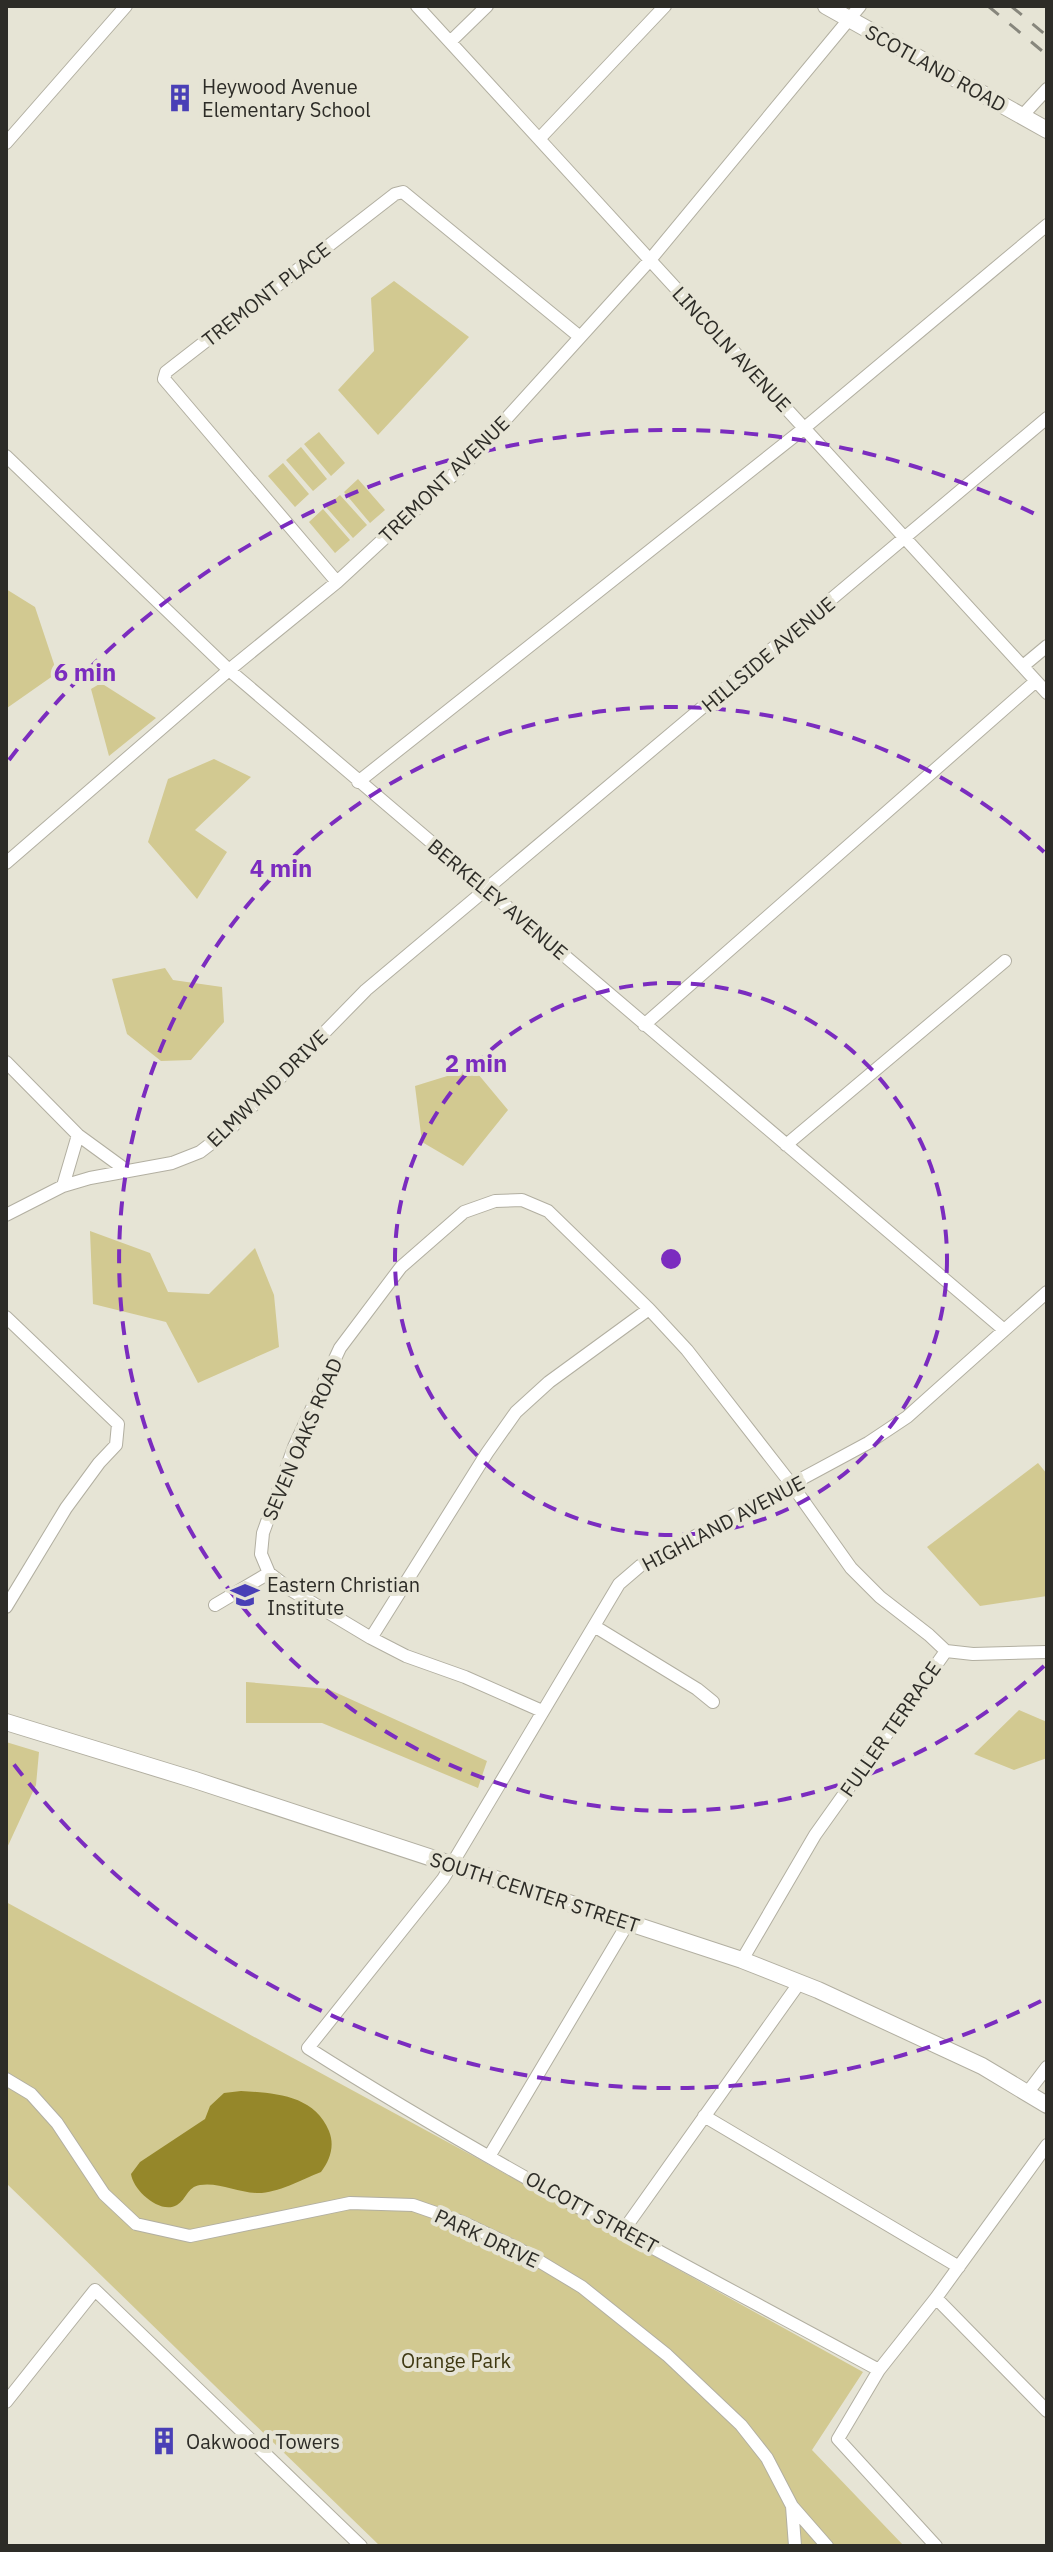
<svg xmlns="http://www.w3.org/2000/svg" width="1053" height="2552" font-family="'IBM Plex Sans',sans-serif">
  <rect width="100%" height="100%" fill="#e6e4d5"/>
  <!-- green -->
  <path fill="#d2c991" d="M394 281 469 337 378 435 338 390 374 351 371 298Z
    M319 432 345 463 331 476 304 444Z
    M301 447 327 479 313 491 286 460Z
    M283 463 309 494 295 507 268 476Z
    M358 479 385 510 370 523 344 492Z
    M340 495 367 525 353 538 326 507Z
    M323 509 350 540 335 553 309 522Z
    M6 589 35 607 57 673 7 708Z
    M101 683 156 718 109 756 91 689Z
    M214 759 251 777 195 830 227 852 197 899 148 842 168 779Z
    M165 968 173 980 222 987 224 1022 191 1060 161 1061 127 1034 112 979Z
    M473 1068 508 1110 463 1166 422 1142 415 1086Z
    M90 1231 150 1253 168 1292 209 1294 255 1248 274 1295 279 1347 198 1383 166 1322 93 1304Z
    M1038 1463 1047 1474V1596L980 1606 927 1547Z
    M246 1682 328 1689 487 1761 478 1788 322 1723H246Z
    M1019 1710 1047 1722V1758L1014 1770 974 1754Z
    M6 1742 39 1752 36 1785 6 1850Z
    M6 1902 475 2157 863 2372 812 2450 904 2546H380L6 2183Z"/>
  <!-- water -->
  <path fill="#95872a" d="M241 2091C275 2093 314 2095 329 2131 335 2146 330 2160 321 2172 301 2180 276 2194 256 2193 237 2192 218 2182 200 2185 187 2187 187 2199 177 2205 160 2215 133 2190 131 2174L140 2162 205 2119 210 2106 224 2093Z"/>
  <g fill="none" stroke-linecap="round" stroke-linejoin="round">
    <defs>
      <path id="minor" d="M417 6 1047 693
        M450 42 487 6
        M1022 116 1047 89
        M539 139 665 6
        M6 143 126 6
        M6 456 229 670 1003 1329
        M337 582 164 379 166 372 395 194 403 192 580 337
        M1023 666 1047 646
        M358 782 802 430 1047 225
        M6 863 229 670 337 582 467 462 650 260 860 6
        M644 1025 1036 681
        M6 1062 78 1135 126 1170
        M786 1145 1005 961
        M63 1186 78 1135
        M6 1215 63 1186 90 1178 172 1163 200 1152 230 1129 366 990 1047 418
        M6 1317 118 1424 116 1445 99 1463 66 1508 6 1607
        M215 1605 269 1573
        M594 1626 697 1689 713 1702
        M371 1638 487 1453 516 1412 549 1382 649 1309
        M946 1651 973 1654 1047 1652
        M542 1711 465 1677 406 1656 371 1638 291 1590 269 1573 261 1554 263 1533 294 1447 340 1348 401 1267 464 1212 495 1201 522 1200 548 1211 649 1309 687 1350 792 1485 851 1568 880 1597 929 1635 946 1651
        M742 1960 815 1835 946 1651
        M6 2079 31 2094 57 2123 104 2194 136 2224 190 2236 350 2203 413 2205 462 2222 519 2249 582 2287 667 2355 741 2425 767 2458 792 2506 795 2546
        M1028 2092 1047 2067
        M704 2116 959 2267
        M490 2155 628 1923
        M623 2231 800 1982
        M936 2298 1047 2411
        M879 2370C687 2266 492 2165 308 2048L443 1879 619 1584 640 1566 868 1443 907 1417 1047 1292
        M6 2402 95 2290 361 2546
        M792 2506 827 2546
        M936 2546 838 2439 879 2370 936 2298 1047 2145"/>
      <path id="major" d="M826 6 1047 130
        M6 1722 195 1780 742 1960 818 1990 982 2066 1047 2105"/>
    </defs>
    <!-- minor casing -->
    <use href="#minor" stroke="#b2afa1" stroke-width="14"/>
    <!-- major casing -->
    <use href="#major" stroke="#b2afa1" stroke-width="18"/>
    <!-- minor -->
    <use href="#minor" stroke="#fff" stroke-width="12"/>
    <!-- major -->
    <use href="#major" stroke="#fff" stroke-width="16"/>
    <!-- rail -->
    <path stroke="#87867c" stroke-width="3" stroke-dasharray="14 14" stroke-linecap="butt" d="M988 6 1047 55
      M1011 6 1047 36"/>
  </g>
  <!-- distance rings -->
  <g fill="none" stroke="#7b2cbf" stroke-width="4" stroke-dasharray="14 10">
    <circle cx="671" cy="1259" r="276"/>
    <path d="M1044 1666A552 552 0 1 1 1044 852"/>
    <path d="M1041 2001A829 829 0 0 1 9 1758M9 760A829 829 0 0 1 1041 517"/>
  </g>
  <!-- icons -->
  <defs>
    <symbol id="building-bare" viewBox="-9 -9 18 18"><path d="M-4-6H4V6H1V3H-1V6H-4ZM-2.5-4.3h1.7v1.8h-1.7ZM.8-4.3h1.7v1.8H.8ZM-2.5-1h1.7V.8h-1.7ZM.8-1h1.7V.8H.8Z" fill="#493fb6" stroke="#e6e4d5" stroke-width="2.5" paint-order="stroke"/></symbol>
    <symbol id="school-bare" viewBox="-9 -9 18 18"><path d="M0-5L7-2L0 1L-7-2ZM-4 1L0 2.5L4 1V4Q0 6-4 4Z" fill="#493fb6" stroke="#e6e4d5" stroke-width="2.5" paint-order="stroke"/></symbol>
  </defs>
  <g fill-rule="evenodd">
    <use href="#building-bare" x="160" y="78" width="40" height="40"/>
    <use href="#school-bare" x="225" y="1575" width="40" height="40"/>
    <use href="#building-bare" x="144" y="2421" width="40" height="40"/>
  </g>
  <g text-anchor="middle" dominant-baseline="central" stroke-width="8" stroke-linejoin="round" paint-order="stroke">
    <!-- street labels -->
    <g font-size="20" fill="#2d2c27" stroke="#e6e4d5">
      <text transform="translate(936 68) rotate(29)">SCOTLAND ROAD</text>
      <text transform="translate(266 294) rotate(-38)">TREMONT PLACE</text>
      <text transform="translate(732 349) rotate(47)">LINCOLN AVENUE</text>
      <text transform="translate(444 479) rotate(-44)">TREMONT AVENUE</text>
      <text transform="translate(768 654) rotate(-40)">HILLSIDE AVENUE</text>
      <text transform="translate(498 899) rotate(40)">BERKELEY AVENUE</text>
      <text transform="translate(267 1088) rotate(-44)">ELMWYND DRIVE</text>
      <text transform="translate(302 1439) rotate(-67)">SEVEN OAKS ROAD</text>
      <text transform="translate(723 1523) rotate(-28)">HIGHLAND AVENUE</text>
      <text transform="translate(890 1729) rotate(-55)">FULLER TERRACE</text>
      <text transform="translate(535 1892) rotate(18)">SOUTH CENTER STREET</text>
      <text transform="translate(592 2212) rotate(29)">OLCOTT STREET</text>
      <text transform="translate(487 2238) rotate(25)">PARK DRIVE</text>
    </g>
    <!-- poi labels -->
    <g font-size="20" fill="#2d2c27" stroke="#e6e4d5" text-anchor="start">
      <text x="202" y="86">Heywood Avenue<tspan x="202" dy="23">Elementary School</tspan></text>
      <text x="267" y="1584">Eastern Christian<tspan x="267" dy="23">Institute</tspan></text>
      <text x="186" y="2441">Oakwood Towers</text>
    </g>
    <!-- park labels -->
    <g font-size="20" fill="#3f3912" stroke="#e6e4d5">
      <text x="456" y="2360">Orange Park</text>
    </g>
  </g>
  <circle cx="671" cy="1259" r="12" fill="#7b2cbf" stroke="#e6e4d5" stroke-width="4"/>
  <g font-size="24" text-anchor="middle" font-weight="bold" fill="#7b2cbf" stroke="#e6e4d5" stroke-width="8" stroke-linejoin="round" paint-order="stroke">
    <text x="85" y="681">6 min</text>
    <text x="281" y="877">4 min</text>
    <text x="476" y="1072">2 min</text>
  </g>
  <!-- border -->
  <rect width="1053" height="2552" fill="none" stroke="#2d2c27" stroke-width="16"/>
</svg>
